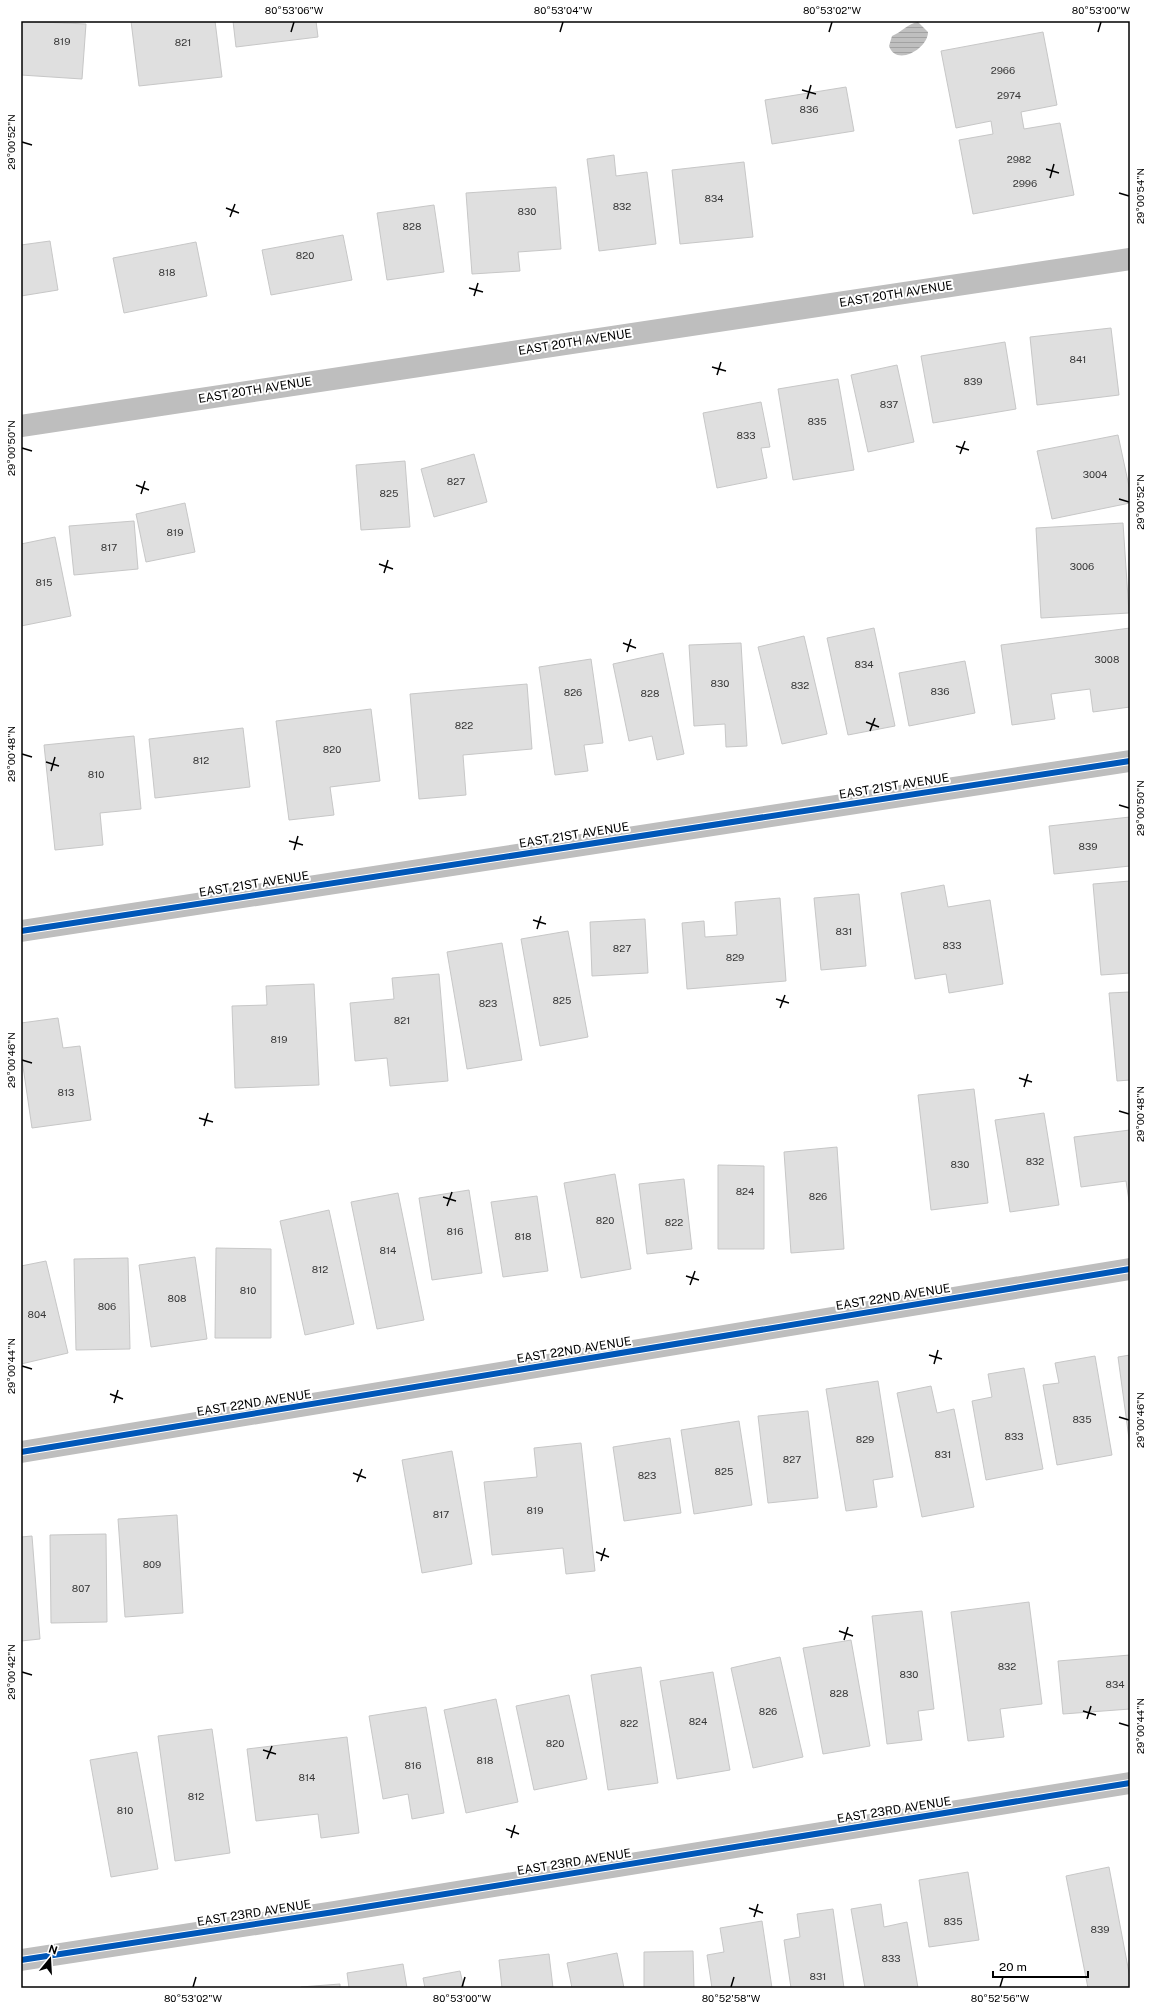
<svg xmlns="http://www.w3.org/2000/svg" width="1151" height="2009" font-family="'Public Sans',sans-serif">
  <defs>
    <pattern id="water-rules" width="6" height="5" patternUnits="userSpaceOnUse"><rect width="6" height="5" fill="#bfbfbf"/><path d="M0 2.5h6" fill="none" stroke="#a2a2a2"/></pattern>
  </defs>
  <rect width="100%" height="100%" fill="#fff"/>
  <!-- water -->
  <path fill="url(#water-rules)" d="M918 22 928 32C928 49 896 67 889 46L892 36C902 32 907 24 918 22Z"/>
  <!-- building -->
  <path fill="#dfdfdf" stroke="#c7c7c7" d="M21 21 86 24 82 79 21 75Z
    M131 21H215L222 77 139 86Z
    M233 21H316L318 37 236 47Z
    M1043 32 1057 105 1021 112 1024 129 1060 123 1074 195 973 214 959 140 993 134 991 121 956 128 941 51Z
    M846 87 854 131 772 144 765 100Z
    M614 155 616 176 647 172 656 244 599 251 587 159Z
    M744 162 753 237 680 244 672 170Z
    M556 187 561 249 518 252 520 271 472 274 466 193Z
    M434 205 444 272 387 280 377 213Z
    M343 235 352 280 271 295 262 250Z
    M50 241 58 290 21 296V245Z
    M196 242 207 296 124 313 113 258Z
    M1111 328 1119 395 1037 405 1030 337Z
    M1005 342 1016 409 933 423 921 356Z
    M897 365 914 442 868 452 851 375Z
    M838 379 854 470 793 480 778 389Z
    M761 402 770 447 761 448 767 478 717 488 703 413Z
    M1118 435 1130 491V503L1052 519 1037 451Z
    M474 454 487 502 434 517 421 469Z
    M405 461 410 527 361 530 356 465Z
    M185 503 195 552 146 562 136 514Z
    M134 521 138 569 74 575 69 526Z
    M1123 523 1129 613 1041 618 1036 528Z
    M55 537 71 616 21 626V544Z
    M874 628 895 726 848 735 827 638Z
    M1130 628V707L1093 712 1090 689 1051 694 1055 719 1012 725 1001 645Z
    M804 636 827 734 782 744 758 647Z
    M741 643 747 746 726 747 725 724 694 726 689 645Z
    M663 653 684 754 657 760 652 736 629 741 613 664Z
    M591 659 603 743 584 745 588 771 555 775 539 667Z
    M965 661 975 713 909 726 899 673Z
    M527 684 532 749 463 755 466 795 419 799 410 694Z
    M371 709 380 781 330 787 334 815 289 820 276 721Z
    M243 728 250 787 155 798 149 739Z
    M134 736 141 809 100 813 103 845 55 850 44 745Z
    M1130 817V866L1054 874 1049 826Z
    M1130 881V973L1101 975 1093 884Z
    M944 885 948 907 990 900 1003 984 949 993 946 974 915 979 901 893Z
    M859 894 866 966 821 970 814 898Z
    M780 898 786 981 687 989 682 923 704 921 705 937 737 935 735 902Z
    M645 919 648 973 592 976 590 922Z
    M568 931 588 1037 540 1046 521 939Z
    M502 943 522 1060 467 1069 447 952Z
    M439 974 448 1081 390 1086 387 1058 355 1061 350 1003 394 999 392 978Z
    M314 984 319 1085 235 1088 232 1006 267 1005 266 986Z
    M1130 992V1080L1117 1081 1109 993Z
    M58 1018 63 1048 80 1046 91 1120 32 1128 21 1053V1023Z
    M974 1089 988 1203 931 1210 918 1095Z
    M1044 1113 1059 1205 1010 1212 995 1120Z
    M1130 1130V1207L1126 1181 1081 1187 1074 1137Z
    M837 1147 844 1249 791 1253 784 1152Z
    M718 1165 764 1166V1249H718Z
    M615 1174 631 1269 581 1278 564 1183Z
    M684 1179 692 1249 647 1254 639 1184Z
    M469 1190 482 1273 432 1280 419 1198Z
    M398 1193 424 1320 377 1329 351 1202Z
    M537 1196 548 1271 503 1277 491 1202Z
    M329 1210 354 1324 305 1335 280 1221Z
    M216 1248 271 1249V1338H215Z
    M195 1257 207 1339 151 1347 139 1265Z
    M128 1258 130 1349 76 1350 74 1259Z
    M46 1261 68 1353 21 1364V1266Z
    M1130 1355V1446L1118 1357Z
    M1095 1356 1112 1455 1057 1465 1043 1385 1059 1383 1055 1363Z
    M1024 1368 1043 1469 986 1480 972 1401 992 1397 988 1374Z
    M878 1381 893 1477 873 1480 877 1507 846 1511 826 1389Z
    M931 1386 937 1413 954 1409 974 1507 922 1517 897 1393Z
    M808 1411 818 1498 768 1503 758 1416Z
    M739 1421 752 1505 694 1514 681 1430Z
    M670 1438 681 1513 624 1521 613 1447Z
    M581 1443 595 1571 566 1574 563 1548 492 1555 484 1482 537 1477 534 1448Z
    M452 1451 472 1564 422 1573 402 1460Z
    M177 1515 183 1613 125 1617 118 1519Z
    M106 1534 107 1622 51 1623 50 1535Z
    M32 1536 40 1639 21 1641V1537Z
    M1029 1602 1042 1704 1000 1709 1004 1737 968 1741 951 1612Z
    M922 1611 934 1709 918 1711 922 1740 887 1744 872 1616Z
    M851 1640 870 1746 823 1754 803 1648Z
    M1130 1655V1709L1063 1714 1058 1661Z
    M780 1657 803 1757 753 1768 731 1668Z
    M641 1667 658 1783 608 1790 591 1675Z
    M713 1672 730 1770 677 1779 660 1681Z
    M569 1695 587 1779 534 1790 516 1706Z
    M496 1699 518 1802 466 1813 444 1710Z
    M426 1707 444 1813 412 1819 408 1794 383 1799 369 1716Z
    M212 1729 230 1853 175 1861 158 1736Z
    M347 1737 359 1833 321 1838 318 1814 256 1821 247 1749Z
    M137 1752 158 1869 111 1877 90 1760Z
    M1109 1867 1130 1978V1988H1088L1066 1876Z
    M968 1872 979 1940 929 1947 919 1880Z
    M881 1904 884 1927 907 1922 918 1988H865L851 1909Z
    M833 1909 844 1988H791L784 1940 800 1937 797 1914Z
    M762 1921 772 1988H712L707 1955 724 1952 720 1928Z
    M693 1951 694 1988H644V1952Z
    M617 1953 624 1988H572L567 1963Z
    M549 1954 553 1988H502L499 1960Z
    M403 1964 407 1988H349L347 1973Z
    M460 1971 464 1988H425L423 1978Z
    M340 1984V1988H301V1987Z"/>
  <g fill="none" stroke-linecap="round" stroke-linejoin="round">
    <!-- minor -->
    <path stroke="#bebebe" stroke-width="22" d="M21 426 1130 259
      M21 931 1130 761
      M21 1452 1130 1269
      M21 1960 334 1912 1130 1783"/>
    <defs>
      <path id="cycleway" d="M21 931 1130 761
        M21 1452 1130 1269
        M21 1960 334 1912 1130 1783"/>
    </defs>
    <!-- cycleway casing -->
    <use href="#cycleway" stroke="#fff" stroke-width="8"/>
    <!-- cycleway -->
    <use href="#cycleway" stroke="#0057b8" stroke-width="6"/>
  </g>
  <!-- ticks -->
  <path fill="none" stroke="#000" stroke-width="1.5" d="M291 32 294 22M560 32 563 22M829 32 832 22M1098 32 1101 22M802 90 816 94M807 99 811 85M22 142 32 145M1046 169 1059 173M1050 178 1054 164M1119 193 1129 196M226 208 239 213M230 217 235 204M469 288 483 292M474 296 478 283M712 367 726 371M717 375 721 362M956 446 969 450M22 448 32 451M960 454 965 441M136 485 149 490M141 494 145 481M1119 499 1129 502M379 564 393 569M384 573 388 560M623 643 636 648M627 652 631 639M866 722 879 727M870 731 875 718M22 754 32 757M46 762 59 766M51 771 55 757M1119 805 1129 808M289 841 303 845M294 850 298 836M533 920 546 924M537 929 541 916M776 999 789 1003M780 1008 785 995M22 1060 32 1063M1019 1078 1032 1082M1024 1087 1028 1074M1119 1111 1129 1114M199 1118 213 1122M204 1126 208 1113M443 1197 456 1201M447 1206 452 1192M686 1276 699 1280M690 1285 695 1271M929 1355 942 1359M934 1364 938 1350M22 1366 32 1369M110 1394 123 1399M114 1403 118 1390M1119 1417 1129 1420M353 1473 366 1478M357 1482 362 1469M596 1552 609 1557M601 1561 605 1548M839 1631 853 1636M844 1640 848 1627M22 1672 32 1675M1083 1711 1096 1715M1087 1719 1091 1706M1119 1723 1129 1726M263 1750 276 1754M267 1759 272 1746M506 1829 519 1834M511 1838 515 1825M749 1908 763 1913M754 1917 758 1904M193 1987 196 1977M462 1987 465 1977M731 1987 734 1977M1000 1987 1003 1977"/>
  <g text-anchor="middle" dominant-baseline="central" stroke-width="4" stroke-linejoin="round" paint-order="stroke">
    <!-- number labels -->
    <g font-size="10" fill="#383838">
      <text x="62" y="41">819</text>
      <text x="183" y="42">821</text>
      <text x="1003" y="70">2966</text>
      <text x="1009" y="95">2974</text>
      <text x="809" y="109">836</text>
      <text x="1019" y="159">2982</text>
      <text x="1025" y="183">2996</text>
      <text x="714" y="198">834</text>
      <text x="622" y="206">832</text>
      <text x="527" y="211">830</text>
      <text x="412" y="226">828</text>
      <text x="305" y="255">820</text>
      <text x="167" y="272">818</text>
      <text x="1078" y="359">841</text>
      <text x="973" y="381">839</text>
      <text x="889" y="404">837</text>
      <text x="817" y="421">835</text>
      <text x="746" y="435">833</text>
      <text x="1095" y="474">3004</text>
      <text x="456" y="481">827</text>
      <text x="389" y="493">825</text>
      <text x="175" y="532">819</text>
      <text x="109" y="547">817</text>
      <text x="1082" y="566">3006</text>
      <text x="44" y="582">815</text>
      <text x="1107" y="659">3008</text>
      <text x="864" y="664">834</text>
      <text x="720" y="683">830</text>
      <text x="800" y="685">832</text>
      <text x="940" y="691">836</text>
      <text x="573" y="692">826</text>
      <text x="650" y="693">828</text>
      <text x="464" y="725">822</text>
      <text x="332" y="749">820</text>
      <text x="201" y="760">812</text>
      <text x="96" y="774">810</text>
      <text x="1088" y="846">839</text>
      <text x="844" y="931">831</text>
      <text x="952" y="945">833</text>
      <text x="622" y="948">827</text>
      <text x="735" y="957">829</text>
      <text x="562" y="1000">825</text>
      <text x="488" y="1003">823</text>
      <text x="402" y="1020">821</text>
      <text x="279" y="1039">819</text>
      <text x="66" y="1092">813</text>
      <text x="1035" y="1161">832</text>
      <text x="960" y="1164">830</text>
      <text x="745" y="1191">824</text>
      <text x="818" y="1196">826</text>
      <text x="605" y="1220">820</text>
      <text x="674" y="1222">822</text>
      <text x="455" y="1231">816</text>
      <text x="523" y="1236">818</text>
      <text x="388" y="1250">814</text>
      <text x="320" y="1269">812</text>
      <text x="248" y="1290">810</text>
      <text x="177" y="1298">808</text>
      <text x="107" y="1306">806</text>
      <text x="37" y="1314">804</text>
      <text x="1082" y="1419">835</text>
      <text x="1014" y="1436">833</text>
      <text x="865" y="1439">829</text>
      <text x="943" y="1454">831</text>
      <text x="792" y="1459">827</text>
      <text x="724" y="1471">825</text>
      <text x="647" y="1475">823</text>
      <text x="535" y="1510">819</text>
      <text x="441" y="1514">817</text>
      <text x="152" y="1564">809</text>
      <text x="81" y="1588">807</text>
      <text x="1007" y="1666">832</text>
      <text x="909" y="1674">830</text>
      <text x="1115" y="1684">834</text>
      <text x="839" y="1693">828</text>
      <text x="768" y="1711">826</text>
      <text x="698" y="1721">824</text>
      <text x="629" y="1723">822</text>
      <text x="555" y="1743">820</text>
      <text x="485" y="1760">818</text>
      <text x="413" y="1765">816</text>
      <text x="307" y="1777">814</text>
      <text x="196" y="1796">812</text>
      <text x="125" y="1810">810</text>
      <text x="953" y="1921">835</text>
      <text x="1100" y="1929">839</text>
      <text x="891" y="1958">833</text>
      <text x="818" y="1976">831</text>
    </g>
    <!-- street labels -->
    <g font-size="12" fill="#000" stroke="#fff">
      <text transform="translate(896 294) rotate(-9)">EAST 20TH AVENUE</text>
      <text transform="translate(575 342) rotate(-9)">EAST 20TH AVENUE</text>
      <text transform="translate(255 390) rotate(-9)">EAST 20TH AVENUE</text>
      <text transform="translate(894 786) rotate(-9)">EAST 21ST AVENUE</text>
      <text transform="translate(574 835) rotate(-9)">EAST 21ST AVENUE</text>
      <text transform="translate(254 884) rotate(-9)">EAST 21ST AVENUE</text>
      <text transform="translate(893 1297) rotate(-9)">EAST 22ND AVENUE</text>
      <text transform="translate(574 1350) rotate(-9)">EAST 22ND AVENUE</text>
      <text transform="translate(254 1403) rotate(-9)">EAST 22ND AVENUE</text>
      <text transform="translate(894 1810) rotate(-9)">EAST 23RD AVENUE</text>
      <text transform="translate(574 1862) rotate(-9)">EAST 23RD AVENUE</text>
      <text transform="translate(254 1913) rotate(-9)">EAST 23RD AVENUE</text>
    </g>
  </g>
  <!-- border -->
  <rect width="1151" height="2009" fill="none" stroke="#ffffff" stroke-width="44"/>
  <!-- north arrow -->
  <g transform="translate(50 1959) rotate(18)" stroke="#ffffff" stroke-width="3" paint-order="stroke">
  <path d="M0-3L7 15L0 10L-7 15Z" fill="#000000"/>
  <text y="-6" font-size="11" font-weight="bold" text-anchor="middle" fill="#000000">N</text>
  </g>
  <!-- scale -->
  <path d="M993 1971v6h95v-6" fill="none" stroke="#000000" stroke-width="2"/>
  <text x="999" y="1971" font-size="12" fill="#000000" stroke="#ffffff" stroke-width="3" paint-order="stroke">20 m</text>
  <rect x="22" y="22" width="1107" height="1965" fill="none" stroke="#000" stroke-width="1.5"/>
  <g font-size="10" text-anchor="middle" fill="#000">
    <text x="294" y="14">80°53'06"W</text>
    <text x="563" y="14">80°53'04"W</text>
    <text x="832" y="14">80°53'02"W</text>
    <text x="1101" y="14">80°53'00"W</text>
    <text transform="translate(11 142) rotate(-90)" y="4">29°00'52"N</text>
    <text transform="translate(1140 196) rotate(-90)" y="4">29°00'54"N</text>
    <text transform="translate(11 448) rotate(-90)" y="4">29°00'50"N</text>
    <text transform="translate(1140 502) rotate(-90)" y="4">29°00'52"N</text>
    <text transform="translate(11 754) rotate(-90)" y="4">29°00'48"N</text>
    <text transform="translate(1140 808) rotate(-90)" y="4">29°00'50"N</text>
    <text transform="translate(11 1060) rotate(-90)" y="4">29°00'46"N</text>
    <text transform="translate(1140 1114) rotate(-90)" y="4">29°00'48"N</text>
    <text transform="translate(11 1366) rotate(-90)" y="4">29°00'44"N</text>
    <text transform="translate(1140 1420) rotate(-90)" y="4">29°00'46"N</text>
    <text transform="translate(11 1672) rotate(-90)" y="4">29°00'42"N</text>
    <text transform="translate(1140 1726) rotate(-90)" y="4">29°00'44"N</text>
    <text x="193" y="2002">80°53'02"W</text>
    <text x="462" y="2002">80°53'00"W</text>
    <text x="731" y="2002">80°52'58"W</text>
    <text x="1000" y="2002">80°52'56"W</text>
  </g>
</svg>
